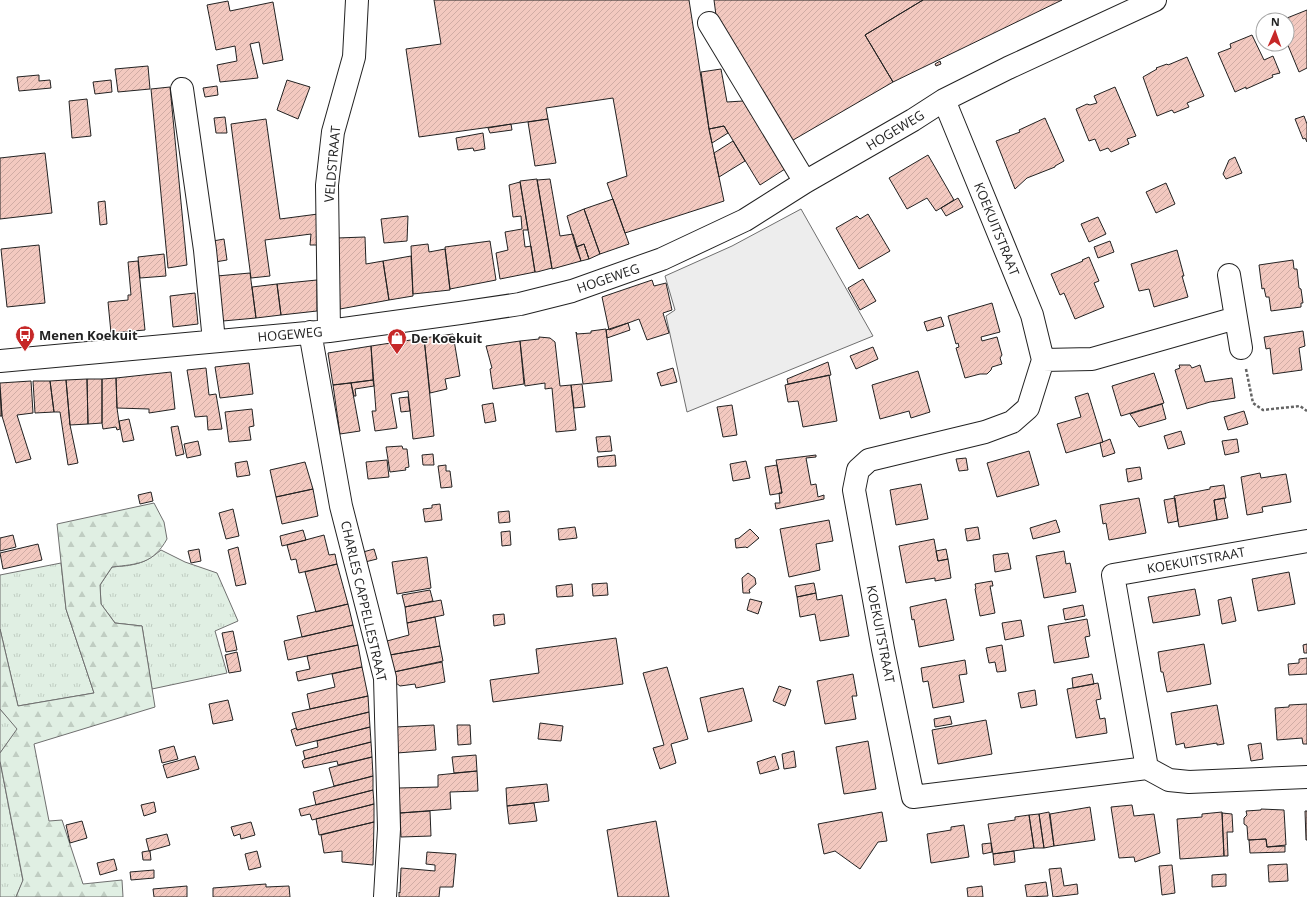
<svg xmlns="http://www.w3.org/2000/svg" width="1307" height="897" font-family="'Open Sans',sans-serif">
  <defs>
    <pattern id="grass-tufts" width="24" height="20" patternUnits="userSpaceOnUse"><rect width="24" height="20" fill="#e0efe3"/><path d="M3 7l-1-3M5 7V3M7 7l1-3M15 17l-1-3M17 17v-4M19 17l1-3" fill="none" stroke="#c0cdc2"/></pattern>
    <pattern id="forest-firs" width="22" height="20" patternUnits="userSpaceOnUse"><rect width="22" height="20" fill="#e0efe3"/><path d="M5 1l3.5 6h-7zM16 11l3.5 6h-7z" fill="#c0cdc2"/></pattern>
    <pattern id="building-hatch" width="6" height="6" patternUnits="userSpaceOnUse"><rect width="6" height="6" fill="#f3c9c0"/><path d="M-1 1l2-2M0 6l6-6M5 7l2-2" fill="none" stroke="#d0aca5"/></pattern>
  </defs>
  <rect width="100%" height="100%" fill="#fff"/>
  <!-- grass -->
  <path fill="url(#grass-tufts)" stroke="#6f6f6f" d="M161 550 185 562 217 573 238 621 215 631 227 673 152 689 142 626 115 623 101 604 100 585 112 567C134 565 143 565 161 550Z
    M61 563 66 609 94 693 18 706 0 629V575Z
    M0 709 18 729 0 753Z
    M0 761 23 881 16 897H0Z"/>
  <!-- forest -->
  <path fill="url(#forest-firs)" stroke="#6f6f6f" d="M154 503 164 522 167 539C153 564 138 564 112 567L100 585 101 604 115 623 142 626 155 707 34 744 49 821 62 820 83 884 122 880 123 897H16L23 880 0 761V753L17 729 0 709V629L18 706 94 693 66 609 57 524Z"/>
  <!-- parking -->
  <path fill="#ededed" stroke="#6f6f6f" d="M801 209 873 336 687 412 666 316 675 310 665 276 732 246Z"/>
  <!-- building -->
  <path fill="url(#building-hatch)" stroke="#222" d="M434 0H689L709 129 724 201 625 233 607 183 627 176 613 98 546 108 548 119 419 137 406 49 441 44Z
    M714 0H923L865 35 893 82 788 143 717 23Z
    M923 0H1062L893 82 865 35Z
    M228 1 230 11 273 2 283 60 263 64 259 42 250 44 258 78 220 82 217 65 237 61 235 46 216 50 207 5Z
    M1307 10V68L1299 72 1287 43V20H1282Z
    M1252 35 1264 60 1273 56 1280 73 1272 75 1273 77 1246 89V87L1235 92 1218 53 1231 48 1230 44Z
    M1187 57 1204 96 1187 103 1189 107 1174 113 1172 110 1157 116 1143 77 1157 69 1156 68 1167 64 1168 65Z
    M940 61 941 64 936 66 935 64Z
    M148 66 150 89 118 92 115 69Z
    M721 69 727 102 743 101 785 169 760 185 724 126 709 129 701 72Z
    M39 75V81L50 80 51 88 19 91 17 77Z
    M111 80 112 92 95 94 93 82Z
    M287 80 310 87 298 119 277 110Z
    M217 86 218 95 205 97 203 88Z
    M170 87 187 265 168 268 151 89Z
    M1115 87 1136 136 1127 139 1129 144 1111 152 1108 148 1100 151 1095 139 1089 141 1076 109 1087 104 1090 105 1097 103 1094 96Z
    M87 99 91 136 72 138 69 101Z
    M1304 116 1307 124V142L1305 138 1303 139 1295 119Z
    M225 117 227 133H216L214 118Z
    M1045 118 1064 161 1055 166V167L1027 178 1015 189 996 141 1020 132 1019 130Z
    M266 119 280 219 318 214V245H310L311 234 265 240 270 276 251 278 231 124Z
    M548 119 556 163 535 166 528 122Z
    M511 124 512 130 490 133 488 128Z
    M724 126 728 133 712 143 709 129Z
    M483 133 485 149 474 151 473 148 458 150 456 138Z
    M733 141 745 161 719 177 714 153Z
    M45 153 52 213 0 219V158Z
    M928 155 954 200 936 211 927 198 907 209 889 178Z
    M1235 157 1242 173 1226 179 1223 174 1229 160Z
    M537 179 552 268 537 272H535L520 181Z
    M550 179 560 236 573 234 581 261 552 269 537 180Z
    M520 182 528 230H523L525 247 531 246 535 272 500 279 496 253 508 250 505 232 522 229 521 216 513 217 509 185Z
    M1166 183 1175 204 1156 213 1146 192Z
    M958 198 963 207 946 216 941 208Z
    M613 199 629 244 600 254 584 209Z
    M105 201 107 224 100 225 98 202Z
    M584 209 600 254 589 259 584 244 576 247 567 216Z
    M868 214 890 251 859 269 836 228 857 216 860 219Z
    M408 216 407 241 384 243 381 219Z
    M1098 217 1106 234 1089 242 1081 224Z
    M365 237 366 264 383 261 389 300 340 309 337 238Z
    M224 239 227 260 215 262 213 241Z
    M490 241 496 280 450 289 445 247Z
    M1110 241 1114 252 1098 258 1094 247Z
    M428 244 429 252 445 249 450 290 413 294 411 246Z
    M584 244 589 259 581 261 576 247Z
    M39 245 45 303 7 307 1 249Z
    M1177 250 1184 276H1182L1188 297 1154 307 1149 289 1139 291 1131 264Z
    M164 254 166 276 140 278 138 257Z
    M411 256 413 296 389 300 383 261Z
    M1089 257 1099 281 1094 283 1104 307 1075 319 1064 293 1060 295 1051 274 1083 261 1082 260Z
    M1293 260 1294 269H1297L1299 288 1301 289 1303 303H1301V307L1271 311 1269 297H1266L1264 288 1262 289 1259 265Z
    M138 261 145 330 111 333 108 302 128 300V295H131L128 262Z
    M250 273 256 318 223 321 217 276Z
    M863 279 876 301 860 310 848 288Z
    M317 280V311L281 315 277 284Z
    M652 280 654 286 666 283 672 310 663 313 669 333 647 340 639 319 609 330 602 297Z
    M277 284 281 315 256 318 252 287Z
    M195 293 198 324 173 327 170 296Z
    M992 303 1000 332 981 337 982 341 997 337 1002 355 1000 358 1002 364 992 367 991 370 987 374H980L965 378 956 348 959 347 958 343 956 344 948 316Z
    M941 317 944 326 927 331 924 322Z
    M628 323 630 330 607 338 606 330Z
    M606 329 612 381 583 384 576 332 577 334 591 333V331Z
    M1303 331 1305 346 1299 348 1302 370 1273 374 1270 348 1266 349 1264 337Z
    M453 334 460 376 445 379 447 389 430 393 424 338Z
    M539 337 550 338 555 342 560 386 571 385 576 430 556 432 552 388 545 389V383L525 386 520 341 539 339Z
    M424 338 434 436 413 439 408 391 391 394 397 428 375 431 372 411H376L371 346Z
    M520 341 524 384 493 389 490 369 492 368 486 346Z
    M371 346 373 380 333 385 328 353Z
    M873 347 878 359 856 369 850 356Z
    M828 362 831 375 788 384 787 379Z
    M249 363 253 394 220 398 215 367Z
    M1179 365H1190L1192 368 1200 365 1205 382 1232 378 1235 398 1210 402 1187 409 1175 370 1180 368Z
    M206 368 209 395 216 394 222 429 208 430 207 416 195 417 187 370Z
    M673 368 677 382 661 386 657 373Z
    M918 371 930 412 911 418 909 411 880 419 872 385Z
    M171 372 175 409 149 413V409L117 408 116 378Z
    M1154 373 1164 403 1121 416 1112 386Z
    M829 375 837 421 803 427 798 401 788 402 785 385Z
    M116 378 117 408 120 429 117 430 116 427 103 429 102 423V379Z
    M87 379 88 424 70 425 66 380Z
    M87 379H102V423L88 424Z
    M66 380 70 425 78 463 68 465 60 412H54L50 381Z
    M373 380 374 386 355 389 356 396H354L351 383Z
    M31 381 33 413 17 415 31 459 16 463 2 416 0 383Z
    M33 381H50L54 412 35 413Z
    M351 383 360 431 340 434 333 385Z
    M582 384 585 407 574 408 571 385Z
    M0 391 2 416H0Z
    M1088 393 1103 442 1066 453 1057 424 1081 417 1075 397Z
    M408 397 410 411 401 412 399 398Z
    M493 403 496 421 485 423 482 405Z
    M1162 404 1166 419 1139 427 1130 414Z
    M732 405 737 435 723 437 717 407Z
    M252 409 254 426 249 427 251 440 229 442 225 412Z
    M1244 411 1248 424 1228 430 1224 417Z
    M129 419 134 440 123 442 119 421Z
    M178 426 184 454 176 456 171 427Z
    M1181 431 1185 444 1168 449 1164 436Z
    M610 436 612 451 598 452 596 437Z
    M1110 439 1115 453 1103 457 1100 443Z
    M1237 439 1239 452 1225 455 1222 441Z
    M198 441 201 455 187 458 184 444Z
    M402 446 403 449H407L409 467 405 468 406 470 390 472 386 447Z
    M1029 451 1039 485 997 497 987 463Z
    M433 454 434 465H423L422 455Z
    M615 455 616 466 598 467 597 457Z
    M816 455V457L806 458 811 485 816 484 818 497 824 495V499L776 509 775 503H780L779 493H782L776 460Z
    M966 458 968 470 959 471 956 459Z
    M387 460 389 477 368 479 366 462Z
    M247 461 250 475 237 477 235 463Z
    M746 461 750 478 733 481 730 464Z
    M305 462 313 489 276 497 270 470Z
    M446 465V471H450L452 487 441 488 438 466Z
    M777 465 782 493 770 495 765 467Z
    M1140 467 1142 479 1128 482 1126 469Z
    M1260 473 1261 478 1286 474 1291 502 1262 507 1263 512 1247 515 1241 477Z
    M921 484 928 519 896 525 890 490Z
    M1224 485 1226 498 1214 500 1217 520 1179 527 1174 496 1210 489V487Z
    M313 489 318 516 282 524 276 497Z
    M151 492 153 501 140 504 138 495Z
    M1139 498 1146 533 1109 540 1106 523 1103 524 1100 505Z
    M1175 498 1178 521 1168 523 1164 500Z
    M1224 498 1228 518 1217 520 1214 500Z
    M440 504 442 520 425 522 423 509 432 508V505Z
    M233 509 239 536 226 539 219 513Z
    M509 511 510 522 499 523 498 512Z
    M829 520 833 541 816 544 820 570 789 577 780 529Z
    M1056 520 1060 532 1033 539 1030 528Z
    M575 527 577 538 559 540 558 529Z
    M978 527 980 539 967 541 965 529Z
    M750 529 759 538 747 548 746 547 736 548 735 539 739 538Z
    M303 530 306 540 282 546 280 536Z
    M510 531 511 545 502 546 501 532Z
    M13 535 16 547 0 551V538Z
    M324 535 329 555 335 554 337 564 299 573 296 559 291 560 287 545Z
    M934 539 938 561 948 559 951 578 935 581V578L906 583 899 546Z
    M38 544 42 560 3 569 0 553Z
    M238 547 246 584 236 586 228 550Z
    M199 549 201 561 191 563 188 551Z
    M374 549 377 559 365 562 363 552Z
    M946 549 948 559 938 561 936 551Z
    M1064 551 1066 564 1070 563 1076 592 1044 598 1036 556Z
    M1008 553 1011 569 995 572 993 555Z
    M427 557 431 588 397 594 392 562Z
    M337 564 348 604 316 612 305 572Z
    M1289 572 1295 604 1258 611 1252 579Z
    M748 573 755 578 756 584 749 590 750 593H743L742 578Z
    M992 581 993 586H990L995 613 980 616 975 589 976 588 975 584Z
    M607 583 608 595 593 596 592 584Z
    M814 583 816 593 797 597 795 586Z
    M572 584 573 596 557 597 556 586Z
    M1195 589 1200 615 1153 623 1148 597Z
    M430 590 433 601 405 607 402 595Z
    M816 593 817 600 842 595 849 636 820 641 815 614 800 617 797 597Z
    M1231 597 1236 621 1222 624 1218 600Z
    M750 599 762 602 758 614 747 610Z
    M946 599 954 640 919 647 914 619 912 620 910 607Z
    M441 600 444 615 407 623 405 607Z
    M348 604 353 625 302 637 297 616Z
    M1083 605 1085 616 1065 620 1063 609Z
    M504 614 505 624 494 626 493 615Z
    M435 617 440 646 390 655 387 641 409 635 407 623Z
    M1087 619 1090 636 1085 637 1089 657 1054 663 1048 626Z
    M1021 620 1024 636 1005 640 1002 623Z
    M353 625 358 645 288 660 284 641Z
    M233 631 237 650 226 652 222 633Z
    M616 638 623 684 493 702 490 680 539 673 536 649Z
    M1204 644 1211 684 1167 692 1163 672H1161L1158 652Z
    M1307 644V653H1304L1303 645Z
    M358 645 362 667 298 681 296 672 310 669 307 656Z
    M1002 645 1006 671 997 672 995 662 989 663 986 648Z
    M440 646 443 661 394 672 390 655Z
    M237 652 241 671 229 673 225 655Z
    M1307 658V674L1289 675 1288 664 1299 663V659Z
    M965 660 967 674 959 675 964 702 933 708 928 681 923 682 921 668Z
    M442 662 445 682 416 688 415 684 400 686 396 683 394 672Z
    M362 667 368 696 310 709 307 694 335 687 332 674Z
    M667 667 688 739 671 744 676 763 660 769 653 748 664 745 643 673Z
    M853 674 857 696H852L856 719 825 724 817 681Z
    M1092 674 1094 684 1073 688 1072 678Z
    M1098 683 1101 699 1096 700 1100 719 1105 718 1107 733 1076 738 1067 689Z
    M779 686 791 690 785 706 773 701Z
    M743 688 752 721 708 732 700 698Z
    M1035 690 1037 705 1021 708 1018 693Z
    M368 696 369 712 297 730 292 713Z
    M228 700 233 720 213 724 209 704Z
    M1307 704V744H1303L1302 738 1277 740 1275 708 1289 707V705Z
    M1217 705 1224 744 1217 745V743L1185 748 1184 743 1176 745 1171 713Z
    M369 712 370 727 296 746 291 730 296 728 297 730Z
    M950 716 952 724 935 727 934 719Z
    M986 720 992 754 938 764 932 730Z
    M540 723 563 726 561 741 538 739Z
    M434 725 436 750 397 753 396 727Z
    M457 725H470L471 744 458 745Z
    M370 727 371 742 305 759 303 751 318 747 317 741Z
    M868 741 876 789 844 794 836 747Z
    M371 742 372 757 338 765 337 761 304 768 302 761 305 759Z
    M1261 743 1263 759 1251 761 1248 745Z
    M174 746 178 759 162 763 159 750Z
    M794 751 796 767 784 769 782 754Z
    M476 755 477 771 454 773 452 757Z
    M195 756 199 769 167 778 163 765Z
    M775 756 779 769 760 774 757 762Z
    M372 757 373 776 334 786 329 768Z
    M477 771 478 791 450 792 451 809 400 813 399 788 438 787V775Z
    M373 776V790L316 805 313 792Z
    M547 784 549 801 507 806 506 788Z
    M373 790 374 804 312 820 310 814 301 816 299 809Z
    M154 802 156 812 144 816 141 805Z
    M534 803 537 821 509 824 507 806Z
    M374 804V822L319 835 316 819Z
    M1132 805 1134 816 1154 814 1160 853 1135 862 1134 857 1119 858 1111 807Z
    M1090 807 1095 840 1054 846 1050 814Z
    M1261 809 1284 810 1286 845 1267 847 1266 839 1248 840 1247 826 1244 824V818L1247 815 1246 811 1261 810Z
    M430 811 431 836 401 837 400 813Z
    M1305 811H1307V840H1306Z
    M882 812 887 841 878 842 860 869 835 851 824 854 818 824Z
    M1049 812 1054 846 1044 848 1039 814Z
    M1222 812 1224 856 1180 859 1177 819 1202 817V814Z
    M1222 813 1232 814 1233 832H1227L1228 856H1224Z
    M1039 814 1044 848H1034L1029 815Z
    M1029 815 1034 848 993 854 988 824 1015 820V817Z
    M82 821 87 838 70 843 66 825Z
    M656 821 669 897H618L607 830Z
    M251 822 255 835 241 839 240 834 234 836 231 827Z
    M374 822 373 865 342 862V851L324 853 321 835Z
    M964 825 969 857 931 863 927 834 951 830V827Z
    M167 834 170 845 149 851 146 839Z
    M1266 839 1267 847 1285 846V852L1250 853 1249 840Z
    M991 843 992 852 983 854 982 844Z
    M148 851H150L151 860H143L142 852Z
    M257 851 261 867 249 870 245 854Z
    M1014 851 1015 862 994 865 993 854Z
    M427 852 456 854 453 887H440L439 897H399V892L400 893 401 868 435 871V865L426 864Z
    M114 859 117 870 100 875 97 863Z
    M1287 864 1288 881 1269 882 1268 865Z
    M1172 865 1175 893 1162 895 1159 866Z
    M1061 868 1064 886 1077 884 1078 894 1053 897 1049 869Z
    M154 870V878L131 880 130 872Z
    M1226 874V886L1212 887V875Z
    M1046 882 1048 896 1027 897 1025 885Z
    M266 884V887L289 886 290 897H213V888Z
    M187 886V897H154L153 889Z
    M982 886 983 897H968L967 888Z"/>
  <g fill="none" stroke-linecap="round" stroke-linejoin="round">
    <defs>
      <path id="minor" d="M709 23 805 182
        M182 89 205 250 214 341
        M944 100 1032 315 1043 360 1028 408 1012 422 985 432 869 460 858 470 854 490 883 649 913 797 1147 768 1113 575 1307 541
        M1229 275 1241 348
        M329 331 327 185 333 132 354 57 357 0
        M310 332 341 506 385 678 389 829 385 897
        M1043 360 1092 359 1236 318
        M0 361 329 331 460 313 520 304 572 291 662 259 745 220 805 182 913 120 944 100 1008 68 1155 0
        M1147 768 1169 780 1189 782 1307 777"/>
    </defs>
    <!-- minor casing -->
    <use href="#minor" stroke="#222" stroke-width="24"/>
    <!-- path -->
    <path stroke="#646464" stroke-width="2.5" stroke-dasharray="3 2" stroke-linecap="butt" d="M1246 369 1253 403 1263 410 1300 406 1307 411"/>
    <!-- minor -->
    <use href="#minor" stroke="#fff" stroke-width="22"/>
  </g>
  <!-- icons -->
  <defs>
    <symbol id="bus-pin" viewBox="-11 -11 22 30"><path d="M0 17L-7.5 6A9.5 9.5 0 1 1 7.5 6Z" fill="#c62828" stroke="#fff"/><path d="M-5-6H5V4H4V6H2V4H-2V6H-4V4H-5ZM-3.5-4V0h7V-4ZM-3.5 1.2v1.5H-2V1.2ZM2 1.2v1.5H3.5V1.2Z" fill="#fff"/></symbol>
    <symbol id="shop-pin" viewBox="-11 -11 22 30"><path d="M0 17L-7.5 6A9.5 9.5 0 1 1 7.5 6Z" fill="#c62828" stroke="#fff"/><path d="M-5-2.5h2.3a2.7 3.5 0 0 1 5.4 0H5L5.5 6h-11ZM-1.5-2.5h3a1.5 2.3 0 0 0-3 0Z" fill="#fff"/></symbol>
  </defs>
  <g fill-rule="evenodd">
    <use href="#bus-pin" x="14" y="324" width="22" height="30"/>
    <use href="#shop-pin" x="386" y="327" width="22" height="30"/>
  </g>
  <g text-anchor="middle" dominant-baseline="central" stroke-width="3" stroke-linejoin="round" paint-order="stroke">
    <!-- street labels -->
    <g font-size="13" fill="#222" stroke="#fff">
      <text transform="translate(895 130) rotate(-31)">HOGEWEG</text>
      <text transform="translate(332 164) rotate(-85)">VELDSTRAAT</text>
      <text transform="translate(997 229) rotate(68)">KOEKUITSTRAAT</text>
      <text transform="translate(608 278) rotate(-19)">HOGEWEG</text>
      <text transform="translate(290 334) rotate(-5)">HOGEWEG</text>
      <text transform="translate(1196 560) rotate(-10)">KOEKUITSTRAAT</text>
      <text transform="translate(364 601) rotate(77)">CHARLES CAPPELLESTRAAT</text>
      <text transform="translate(881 634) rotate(79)">KOEKUITSTRAAT</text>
    </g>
    <!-- poi labels -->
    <g font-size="13" font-weight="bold" fill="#222" stroke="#fff" text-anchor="start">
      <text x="39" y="335">Menen Koekuit</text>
      <text x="411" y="338">De Koekuit</text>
    </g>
  </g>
  <!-- north arrow -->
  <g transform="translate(1275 32) rotate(2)"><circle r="19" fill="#ffffff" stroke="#a7a7a7"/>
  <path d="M0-3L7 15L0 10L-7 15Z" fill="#c62828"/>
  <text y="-6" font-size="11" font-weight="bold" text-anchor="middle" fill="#222222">N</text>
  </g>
</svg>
